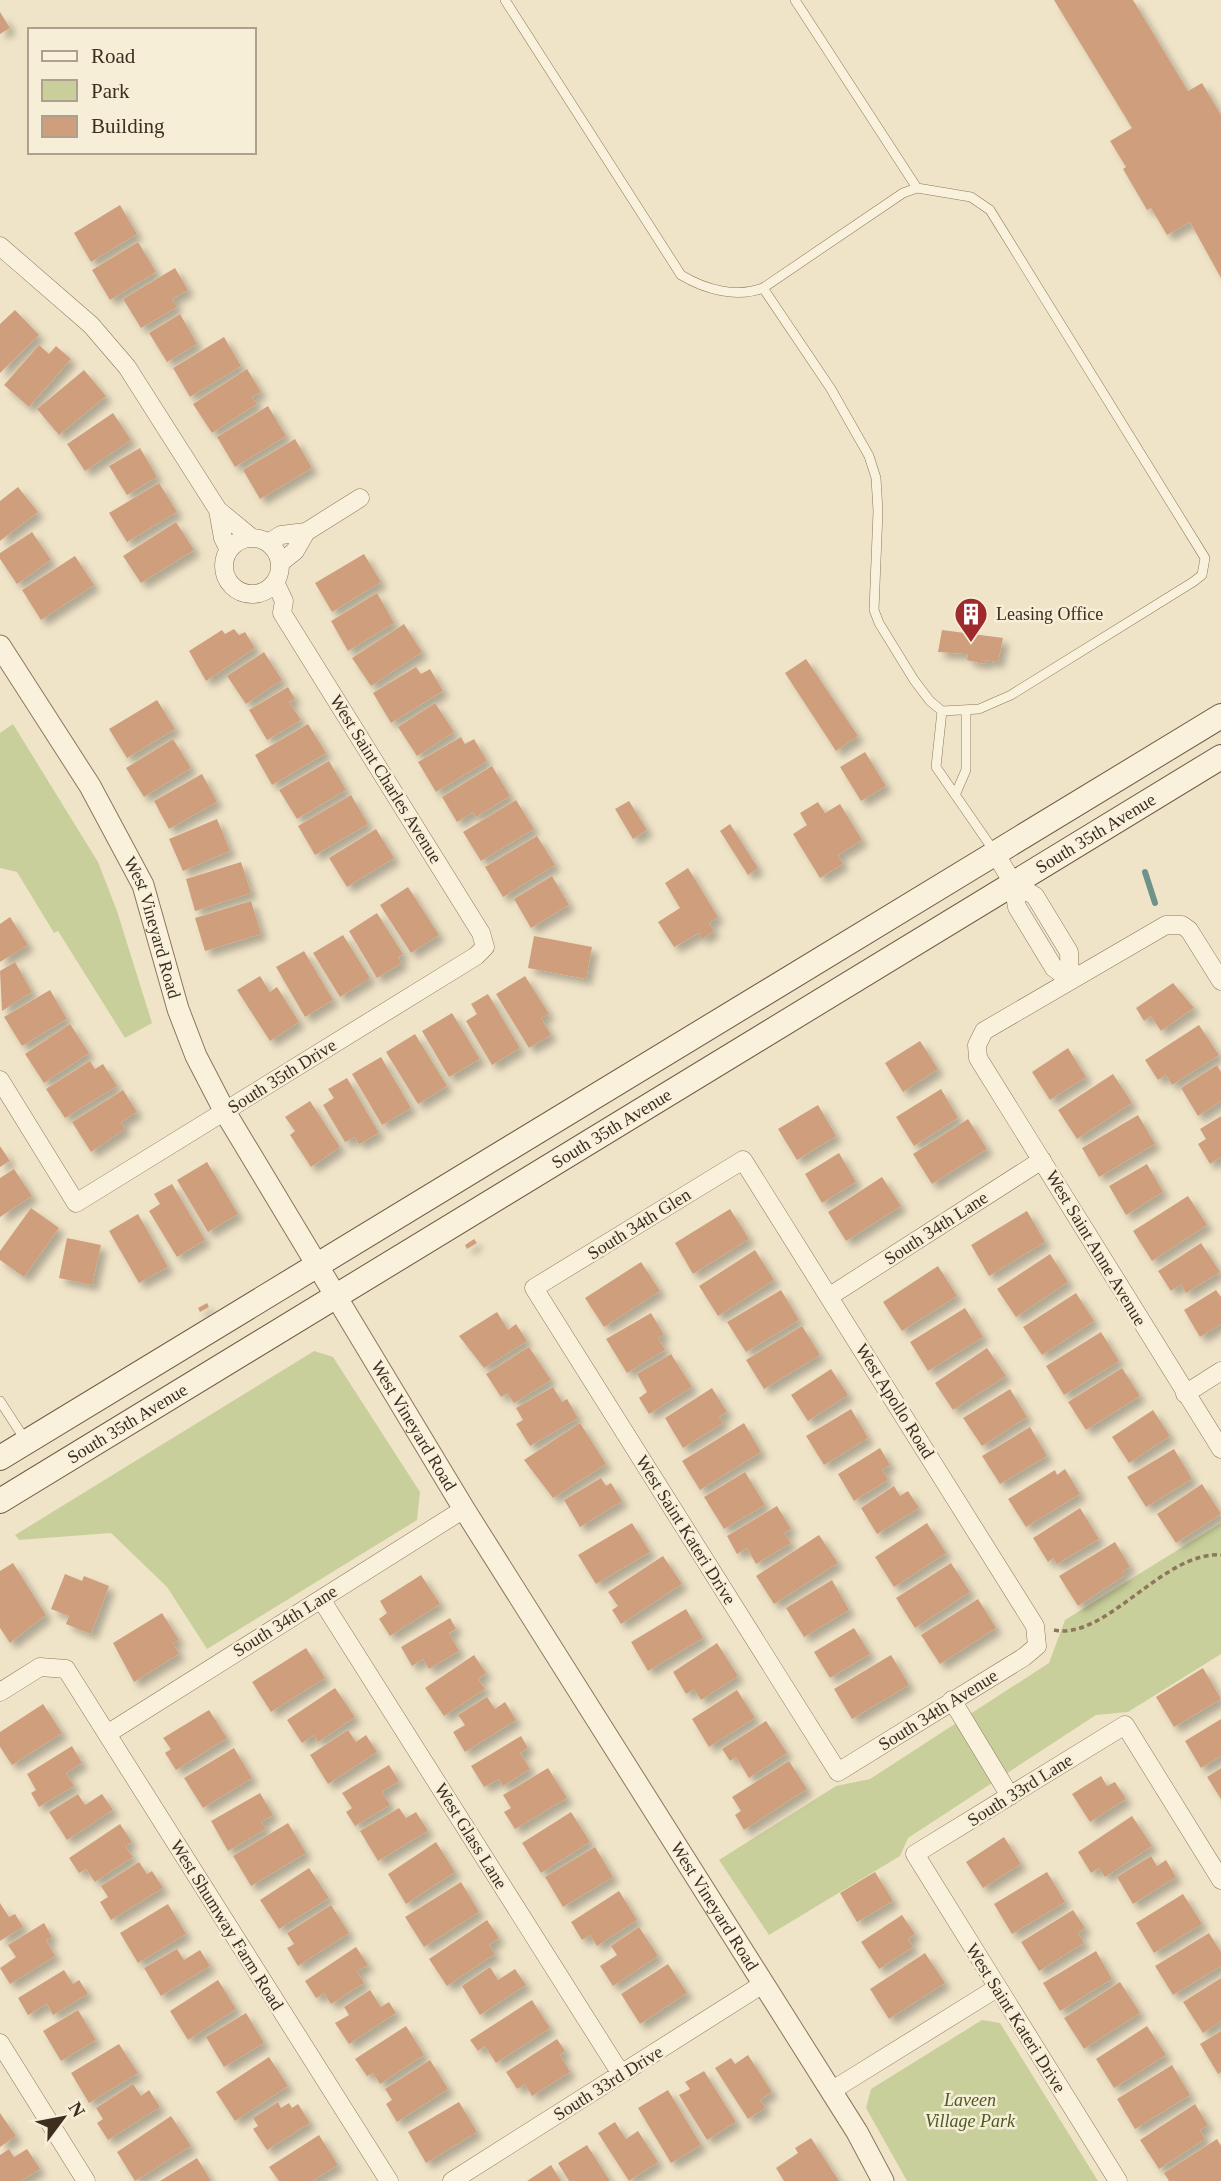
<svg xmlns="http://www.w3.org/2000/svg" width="1221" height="2181" font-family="'Times New Roman',serif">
  <defs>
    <filter id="shadow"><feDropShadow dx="6" dy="6" stdDeviation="3.5" flood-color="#0004"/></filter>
  </defs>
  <rect width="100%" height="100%" fill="#f0e4c8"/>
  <!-- green -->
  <path fill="#c9cf9b" d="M13 724 98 862 117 911 152 1023 125 1038 58 931 54 933 17 872 0 868V733Z
    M314 1351 333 1357 420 1492 417 1520 207 1649 167 1587 111 1533 19 1540 15 1535Z
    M1221 1523V1654L1128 1712 1096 1715 908 1838 900 1856 769 1935 719 1860 836 1786 870 1779 1049 1663 1065 1620Z
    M982 2020 1000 2023 1098 2181H907L866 2108 871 2089Z"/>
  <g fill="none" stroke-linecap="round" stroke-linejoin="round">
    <!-- stream -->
    <path stroke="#6f938a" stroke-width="6" d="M1145 872 1155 903"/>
  </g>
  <!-- building -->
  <path fill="#cf9f7d" filter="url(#shadow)" d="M1054 0H1133L1188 91 1202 83 1221 115V278L1190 222 1167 235 1151 208 1147 210 1123 169 1126 167 1110 141 1132 128Z
    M0 12 10 28 0 34Z
    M120 205 137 234 91 262 74 233Z
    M138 242 156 272 110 300 92 270Z
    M175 268 188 290 172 299 177 307 141 328 123 299Z
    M15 310 39 335 0 373V324Z
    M180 314 197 344 167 362 149 333Z
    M224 337 241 366 190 397 173 368Z
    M39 345 49 354 56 346 71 359 29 407 4 385Z
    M247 369 261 392 252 397 257 404 212 433 193 404Z
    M84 370 106 396 59 435 37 409Z
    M268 406 286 436 235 467 217 437Z
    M113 413 131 440 85 471 67 444Z
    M295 439 312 468 260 499 243 470Z
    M140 448 157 477 127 495 109 466Z
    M159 483 177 512 127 542 109 513Z
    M18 487 38 512 0 541V501Z
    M176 522 194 550 141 583 123 556Z
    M32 532 51 560 17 584 0 559V553Z
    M364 554 381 582 332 612 315 583Z
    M75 556 94 585 41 620 22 590Z
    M377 593 394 623 348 651 331 621Z
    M404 624 422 652 371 686 352 658Z
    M234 629 239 635 245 632 255 648 206 681 189 651 222 630 225 634Z
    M942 630 1003 638 998 662 986 660 985 664 967 660 968 654 938 652Z
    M264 652 282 680 246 704 227 676Z
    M806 659 858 736 836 751 785 673Z
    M416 667 421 674 430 669 443 691 391 723 373 693Z
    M288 687 295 699 289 702 301 720 267 740 249 710Z
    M157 700 175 729 127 758 109 729Z
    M435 703 454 732 417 756 398 727Z
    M308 724 326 753 272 785 255 755Z
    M461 737 465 744 474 739 487 761 436 792 418 762Z
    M173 739 191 768 144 797 126 768Z
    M865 752 886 786 861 801 840 767Z
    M329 761 346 790 297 819 279 790Z
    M492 766 510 796 476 817 473 812 457 822 442 797Z
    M202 774 217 802 169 829 154 801Z
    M351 795 368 824 315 855 298 826Z
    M516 800 534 829 481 861 463 832Z
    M629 801 647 830 633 839 615 809Z
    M818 802 825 813 840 804 862 840 838 855 843 864 820 878 793 834 807 825 800 813Z
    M217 819 230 851 183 871 169 839Z
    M730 824 758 868 748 875 720 831Z
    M376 829 394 858 347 887 329 858Z
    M537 836 555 865 503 897 485 867Z
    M241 862 251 893 195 911 186 879Z
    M688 868 718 917 709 923 714 931 702 939 699 933 674 947 658 922 680 908 665 883Z
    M552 876 569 905 531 928 514 899Z
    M408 887 439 935 411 953 380 905Z
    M251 901 261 934 205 951 195 918Z
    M377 913 403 954 398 957 402 963 377 978 349 931Z
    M10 917 28 945 0 962V924Z
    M343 935 370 978 340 997 313 953Z
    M534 936 592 947 586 979 528 968Z
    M304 951 333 1000 305 1017 276 967Z
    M15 962 32 992 2 1011 0 971Z
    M260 976 270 992 277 987 299 1022 270 1041 237 990Z
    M525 976 549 1014 541 1018 551 1035 529 1048 496 994Z
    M1173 983 1194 1008 1161 1031 1151 1016 1144 1021 1136 1008Z
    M50 990 67 1019 22 1046 4 1017Z
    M488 994 520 1048 492 1065 466 1021 477 1014 471 1004Z
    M452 1013 480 1059 449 1077 422 1031Z
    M70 1024 89 1053 44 1083 25 1054Z
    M1199 1025 1219 1055 1172 1085 1166 1075 1158 1080 1145 1060Z
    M415 1034 447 1086 418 1104 386 1052Z
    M920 1041 938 1069 903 1092 885 1063Z
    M1068 1048 1086 1077 1050 1100 1032 1072Z
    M381 1057 411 1108 382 1125 352 1074Z
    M90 1061 95 1069 103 1064 117 1086 65 1118 46 1089Z
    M1217 1065 1221 1072V1101L1198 1116 1181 1088Z
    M1113 1074 1132 1103 1077 1139 1058 1110Z
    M347 1078 379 1133 359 1144 355 1137 345 1142 323 1105 334 1098 328 1089Z
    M941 1089 958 1118 914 1146 896 1117Z
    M123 1090 137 1112 121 1122 125 1129 91 1152 72 1122Z
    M310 1101 340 1147 311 1167 290 1135 295 1131 285 1117Z
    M818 1105 836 1136 797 1160 778 1129Z
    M1138 1115 1155 1144 1099 1177 1082 1148Z
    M1221 1116V1157L1210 1164 1198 1144 1206 1139 1200 1129Z
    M968 1119 987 1149 932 1184 913 1154Z
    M0 1146 10 1161 0 1167Z
    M839 1153 856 1182 822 1203 805 1174Z
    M207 1162 238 1214 208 1232 177 1180Z
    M1147 1164 1163 1192 1126 1215 1109 1186Z
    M14 1169 32 1196 0 1217V1178Z
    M882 1177 901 1206 846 1241 828 1212Z
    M172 1184 205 1240 177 1257 149 1211 160 1204 154 1194Z
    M1188 1196 1207 1225 1152 1261 1133 1231Z
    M31 1208 59 1228 24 1277 0 1260V1251Z
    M730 1209 749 1239 693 1274 675 1243Z
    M1027 1211 1045 1242 989 1276 971 1245Z
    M138 1214 168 1267 139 1283 109 1231Z
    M67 1238 101 1245 92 1285 59 1278Z
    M474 1239 477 1243 467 1249 465 1245Z
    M1201 1243 1220 1272 1186 1293 1181 1284 1171 1291 1158 1271Z
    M755 1250 774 1280 718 1316 699 1286Z
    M1050 1254 1068 1282 1016 1317 997 1289Z
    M641 1262 660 1291 604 1327 585 1298Z
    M938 1266 957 1296 902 1331 883 1302Z
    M781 1290 799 1320 746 1352 727 1322Z
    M1216 1290 1221 1297V1324L1200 1337 1184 1310Z
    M1076 1293 1094 1321 1042 1355 1023 1327Z
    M207 1303 209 1307 200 1312 198 1308Z
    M965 1308 983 1337 928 1371 910 1342Z
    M497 1312 508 1330 516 1324 527 1341 484 1368 459 1336Z
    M651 1313 664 1335 658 1338 665 1350 627 1373 606 1339Z
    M802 1326 820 1355 764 1389 746 1360Z
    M1101 1332 1119 1361 1064 1395 1046 1366Z
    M529 1347 551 1380 514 1403 507 1393 501 1397 486 1374Z
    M987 1348 1006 1376 953 1410 935 1383Z
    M671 1354 692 1387 649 1414 639 1398 647 1392 637 1374Z
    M1122 1368 1140 1396 1086 1430 1068 1402Z
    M831 1369 848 1395 808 1421 791 1395Z
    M553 1387 562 1402 567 1399 578 1418 530 1446 516 1424 523 1420 516 1408Z
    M712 1388 727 1412 719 1417 723 1423 683 1448 665 1418Z
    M1010 1389 1027 1417 982 1446 963 1418Z
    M851 1409 868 1438 824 1465 806 1436Z
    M1153 1410 1170 1436 1129 1463 1112 1437Z
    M580 1423 606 1464 553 1498 524 1460Z
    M744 1423 761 1452 700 1490 682 1461Z
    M1030 1427 1047 1456 1000 1484 982 1456Z
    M880 1448 890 1465 882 1470 888 1480 854 1501 838 1474Z
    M1174 1449 1192 1479 1146 1507 1127 1477Z
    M1065 1469 1080 1494 1026 1527 1008 1499 1055 1470 1057 1475Z
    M745 1472 765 1505 724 1529 704 1497Z
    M601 1478 606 1486 611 1483 622 1501 580 1527 564 1500Z
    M1202 1484 1221 1514 1176 1543 1157 1514Z
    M894 1486 900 1496 908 1491 919 1508 877 1534 861 1508Z
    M777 1506 791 1529 784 1533 791 1543 756 1564 747 1548 737 1554 727 1536Z
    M1080 1508 1099 1539 1057 1564 1053 1558 1048 1562 1033 1538Z
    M632 1523 650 1552 596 1584 578 1555Z
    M927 1523 946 1553 894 1587 875 1557Z
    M819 1535 838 1563 774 1604 756 1576Z
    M1115 1542 1130 1567 1122 1572 1124 1576 1078 1606 1059 1576Z
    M663 1556 682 1584 621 1624 612 1610 618 1606 608 1592Z
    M13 1563 46 1615 10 1643 0 1628V1571Z
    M951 1563 970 1592 915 1628 896 1598Z
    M65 1574 82 1581 84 1576 109 1586 91 1634 66 1624 69 1616 51 1609Z
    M421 1575 440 1604 390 1636 379 1619 387 1613 380 1601Z
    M832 1580 849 1610 804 1637 786 1608Z
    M978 1599 996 1628 940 1664 921 1635Z
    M686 1609 703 1638 648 1671 631 1642Z
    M162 1613 179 1640 173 1643 179 1654 134 1682 113 1643Z
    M450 1618 456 1629 449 1633 459 1651 429 1669 423 1659 412 1666 401 1647Z
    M854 1628 870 1654 830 1678 814 1652Z
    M717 1643 738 1676 701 1700 694 1689 686 1694 673 1672Z
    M306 1648 325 1678 271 1712 252 1682Z
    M474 1655 486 1673 478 1679 485 1689 444 1716 425 1688Z
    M891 1655 909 1685 852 1719 834 1689Z
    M1203 1668 1221 1699 1174 1727 1156 1697Z
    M335 1688 355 1717 318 1742 314 1735 302 1743 287 1720Z
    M737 1690 755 1718 709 1747 692 1719Z
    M487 1697 495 1709 505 1702 516 1720 465 1752 453 1732 465 1725 458 1715Z
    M43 1704 62 1733 12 1765 0 1747V1732Z
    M209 1710 227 1738 176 1770 165 1753 171 1749 163 1738Z
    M1221 1719V1756L1201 1768 1185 1741Z
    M766 1721 787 1753 749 1778 736 1757 730 1761 722 1749Z
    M348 1730 356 1742 366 1735 377 1752 328 1784 310 1755Z
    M521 1736 528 1748 520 1753 530 1769 503 1786 499 1779 484 1787 471 1766Z
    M72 1746 82 1763 66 1773 74 1786 39 1807 31 1793 36 1790 27 1774Z
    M234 1748 252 1778 203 1808 184 1778Z
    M789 1761 807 1789 744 1830 735 1815 741 1811 732 1797Z
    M389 1765 399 1781 382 1792 390 1805 355 1826 346 1812 352 1808 342 1793Z
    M548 1768 567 1798 515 1829 504 1812 511 1808 503 1795Z
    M1221 1768V1799L1207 1777Z
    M1101 1776 1107 1786 1115 1782 1126 1799 1090 1822 1072 1794Z
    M260 1793 273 1815 261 1822 266 1829 228 1851 211 1821Z
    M78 1794 85 1805 102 1794 113 1810 67 1840 49 1812Z
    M399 1808 406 1818 416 1812 428 1831 378 1861 360 1831Z
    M571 1812 590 1842 541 1873 522 1843Z
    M1132 1816 1152 1846 1105 1877 1099 1868 1091 1873 1078 1852Z
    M288 1823 306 1853 251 1886 233 1856Z
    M120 1824 132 1842 125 1846 133 1857 95 1882 86 1869 79 1873 69 1858Z
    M1004 1837 1021 1864 983 1888 966 1862Z
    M436 1842 455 1872 406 1904 388 1874Z
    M595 1847 613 1877 563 1907 545 1877Z
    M1151 1856 1157 1866 1166 1860 1176 1877 1133 1904 1117 1877Z
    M139 1862 147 1874 152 1871 163 1888 111 1920 100 1902 108 1897 101 1886Z
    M309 1868 329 1898 279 1929 260 1900Z
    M875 1872 893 1901 857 1922 840 1893Z
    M1047 1872 1065 1902 1012 1934 994 1904Z
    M461 1882 479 1912 424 1947 405 1917Z
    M619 1891 637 1920 597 1946 590 1935 582 1940 571 1922Z
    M1183 1894 1202 1924 1154 1953 1136 1923Z
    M0 1903 9 1917 15 1914 23 1927 0 1941Z
    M168 1904 186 1934 138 1963 120 1933Z
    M331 1905 349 1933 298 1966 287 1948 294 1944 287 1933Z
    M1073 1910 1085 1928 1078 1933 1084 1943 1039 1971 1021 1942Z
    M902 1915 915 1934 908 1939 913 1947 879 1969 861 1942Z
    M487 1920 499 1938 489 1945 495 1954 447 1986 429 1959Z
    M44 1923 52 1937 46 1940 55 1956 10 1984 0 1968 16 1957 8 1945Z
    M639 1927 658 1956 613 1986 600 1966 617 1955 611 1946Z
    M1209 1933 1221 1952V1966L1173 1995 1155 1966Z
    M356 1947 368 1965 357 1971 364 1983 331 2004 324 1993 316 1998 305 1981Z
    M177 1949 184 1960 200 1950 210 1966 161 1996 144 1968Z
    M1096 1951 1112 1979 1060 2011 1043 1983Z
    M925 1953 945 1983 889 2019 870 1989Z
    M668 1964 687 1993 640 2024 621 1994Z
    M490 1967 498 1980 515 1969 526 1985 480 2015 462 1986Z
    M64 1970 73 1984 79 1980 88 1994 53 2015 47 2004 28 2015 18 1998Z
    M1221 1978V2021L1203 2033 1183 2002Z
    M218 1980 236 2009 188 2040 170 2011Z
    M1120 1982 1140 2013 1084 2049 1064 2018Z
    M370 1990 381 2007 389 2002 396 2013 349 2044 335 2023 349 2015 344 2007Z
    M532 2000 550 2028 496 2063 485 2046 478 2051 470 2040Z
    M78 2010 96 2040 61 2061 43 2031Z
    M246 2013 264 2043 224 2067 206 2037Z
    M406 2026 424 2055 380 2084 373 2073 367 2076 355 2059Z
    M1147 2026 1166 2055 1114 2088 1096 2059Z
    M1221 2031V2072L1218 2074 1200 2044Z
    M557 2039 565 2051 560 2055 570 2072 532 2096 525 2084 517 2089 506 2072Z
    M119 2044 138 2073 89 2103 71 2073Z
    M748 2055 772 2092 760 2100 765 2108 748 2119 715 2068 731 2058 735 2064Z
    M269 2057 288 2086 235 2121 216 2092Z
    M430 2060 448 2089 397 2122 386 2104 392 2100 385 2089Z
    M1172 2065 1190 2095 1135 2129 1117 2099Z
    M704 2071 736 2122 707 2140 679 2095 690 2089 685 2082Z
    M133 2084 141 2096 149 2090 160 2107 108 2140 97 2123 103 2119 96 2108Z
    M668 2090 701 2145 671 2163 638 2108Z
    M278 2102 281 2108 289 2103 292 2108 298 2104 310 2123 267 2150 253 2129 258 2126 253 2118Z
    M459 2102 477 2132 426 2163 408 2132Z
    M1195 2104 1208 2125 1200 2130 1205 2139 1159 2169 1140 2140Z
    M0 2113 16 2136 0 2147Z
    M171 2116 191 2146 135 2181 117 2152Z
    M615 2122 626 2139 638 2131 658 2162 629 2181 598 2133Z
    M319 2135 338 2165 312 2181H279L269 2167Z
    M811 2138 839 2181H784L776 2168 798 2153 795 2148Z
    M1217 2139 1221 2146V2181H1169L1164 2173Z
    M587 2145 610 2181H569L558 2163Z
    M9 2149 14 2157 27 2149 40 2169 21 2181H0V2155Z
    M197 2158 211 2181H160Z
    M551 2165 561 2181H527Z"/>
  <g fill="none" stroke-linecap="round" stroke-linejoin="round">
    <defs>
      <path id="service" d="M505 0 681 275C706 290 737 298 763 288
        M795 0 917 188
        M917 188 971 197 990 210 1205 558 1202 575 1193 582 1011 695 979 709 942 711 930 701 914 680 879 623 874 610 878 511 876 478 869 456 831 389 763 288 903 193Z
        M942 711 936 767 994 851
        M956 793 966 770V710
        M0 1401 26 1441"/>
      <path id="minor" d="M0 246 91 325 127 367 218 510 223 538 229 550
        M218 510 252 538
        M224 566a28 28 0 1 1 56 0a28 28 0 1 1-56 0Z
        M268 543 281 535 306 532 360 498
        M280 563 295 551 306 532
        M995 853 1013 883 1017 907 1054 968 1070 980
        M1013 883 1035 896 1069 952 1070 980
        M1221 981 1189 930 1182 925H1166L984 1031 977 1045 978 1058 1221 1449
        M0 1080 76 1203 476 956 485 947 481 933 282 613 284 601 275 582
        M743 1160 1035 1626 1037 1646 1024 1657 838 1772 534 1288Z
        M830 1296 1042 1160
        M1185 1394 1221 1371
        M321 1599 621 2074
        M0 1692 40 1667 66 1669 389 2181
        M952 1700 1010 1796
        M107 1734 464 1509
        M0 2043 86 2181
        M831 2091 997 1988
        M452 2181 763 1984
        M1118 2181 915 1854 1125 1725 1221 1880"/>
      <g id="tertiary">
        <path id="s1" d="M0 646 90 786 143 885 178 1009 196 1056 225 1112 464 1509 857 2132 883 2181"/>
      </g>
      <g id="secondary">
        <path d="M0 1458 1221 716"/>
        <path id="s2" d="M0 1501 1221 757"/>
      </g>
    </defs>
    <!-- service casing -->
    <use href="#service" stroke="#8d765c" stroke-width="10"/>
    <!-- minor casing -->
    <use href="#minor" stroke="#8d765c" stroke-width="19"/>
    <!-- tertiary casing -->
    <use href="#tertiary" stroke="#8d765c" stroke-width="23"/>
    <!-- secondary casing -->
    <use href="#secondary" stroke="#6f573f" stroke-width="26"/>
    <!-- path -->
    <path stroke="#8d765c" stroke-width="3.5" stroke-dasharray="5 3.5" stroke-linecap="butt" d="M1054 1630C1106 1641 1163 1551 1221 1555"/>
    <!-- service -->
    <use href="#service" stroke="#faf1dc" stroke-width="9"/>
    <!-- minor -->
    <use href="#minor" stroke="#faf1dc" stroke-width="18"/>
    <!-- tertiary -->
    <use href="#tertiary" stroke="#faf1dc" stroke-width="21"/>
    <!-- secondary -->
    <use href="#secondary" stroke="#faf1dc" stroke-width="24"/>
  </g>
  <!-- icons -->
  <defs>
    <symbol id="building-pin" viewBox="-11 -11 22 30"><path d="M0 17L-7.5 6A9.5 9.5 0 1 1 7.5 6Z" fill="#9e2a2b" stroke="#f7eed8"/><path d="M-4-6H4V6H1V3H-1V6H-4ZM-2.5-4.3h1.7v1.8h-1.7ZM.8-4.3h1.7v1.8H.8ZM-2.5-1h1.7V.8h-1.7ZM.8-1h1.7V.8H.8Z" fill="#fff"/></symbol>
  </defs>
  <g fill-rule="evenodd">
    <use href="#building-pin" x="952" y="595" width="38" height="52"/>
  </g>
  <g text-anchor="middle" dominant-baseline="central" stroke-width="5" stroke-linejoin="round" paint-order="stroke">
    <!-- poi labels -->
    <g font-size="18" fill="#3d2e20" stroke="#f7eed8" text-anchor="start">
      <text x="996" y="614">Leasing Office</text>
    </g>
    <!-- street labels -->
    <g font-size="18" fill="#3d2e20" stroke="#f7eed8">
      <text transform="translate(386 779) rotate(58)">West Saint Charles Avenue</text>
      <text stroke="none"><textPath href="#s2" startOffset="1283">South 35th Avenue</textPath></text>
      <text stroke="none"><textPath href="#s1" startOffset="322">West Vineyard Road</textPath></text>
      <text transform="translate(282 1076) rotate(-32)">South 35th Drive</text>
      <text stroke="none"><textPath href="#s2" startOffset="716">South 35th Avenue</textPath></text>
      <text transform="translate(639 1224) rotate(-32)">South 34th Glen</text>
      <text transform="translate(936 1228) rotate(-33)">South 34th Lane</text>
      <text transform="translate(1096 1248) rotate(59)">West Saint Anne Avenue</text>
      <text transform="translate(895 1401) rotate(58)">West Apollo Road</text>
      <text stroke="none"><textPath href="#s2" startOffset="149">South 35th Avenue</textPath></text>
      <text stroke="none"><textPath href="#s1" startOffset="887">West Vineyard Road</textPath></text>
      <text transform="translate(686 1530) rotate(58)">West Saint Kateri Drive</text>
      <text transform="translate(285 1621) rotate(-32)">South 34th Lane</text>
      <text transform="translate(938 1710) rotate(-32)">South 34th Avenue</text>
      <text transform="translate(1020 1790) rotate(-32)">South 33rd Lane</text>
      <text transform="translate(471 1836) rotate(58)">West Glass Lane</text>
      <text stroke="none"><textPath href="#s1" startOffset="1454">West Vineyard Road</textPath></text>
      <text transform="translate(227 1925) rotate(58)">West Shumway Farm Road</text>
      <text transform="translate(1016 2018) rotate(58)">West Saint Kateri Drive</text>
      <text transform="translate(608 2083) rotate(-32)">South 33rd Drive</text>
    </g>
    <!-- park labels -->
    <g font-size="18" font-style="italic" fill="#4d5a26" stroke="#f7eed8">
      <text x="970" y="2100">Laveen<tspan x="970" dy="21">Village Park</tspan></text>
    </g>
  </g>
  <!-- legend -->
  <rect x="28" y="28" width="228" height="126" fill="#f7eed8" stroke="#ada18e" stroke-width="2"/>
  <rect x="42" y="51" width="35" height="10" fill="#faf1dc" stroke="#ada18e" stroke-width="2"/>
  <text x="91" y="63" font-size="21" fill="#3d2e20">Road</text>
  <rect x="42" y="80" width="35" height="21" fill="#c9cf9b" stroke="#ada18e" stroke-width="2"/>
  <text x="91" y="98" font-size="21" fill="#3d2e20">Park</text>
  <rect x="42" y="116" width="35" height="21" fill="#cf9f7d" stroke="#ada18e" stroke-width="2"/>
  <text x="91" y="133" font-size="21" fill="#3d2e20">Building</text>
  <!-- north arrow -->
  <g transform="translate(63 2118) rotate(58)" stroke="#f7eed8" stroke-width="5" paint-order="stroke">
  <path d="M0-5L12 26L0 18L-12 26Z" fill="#3d2e20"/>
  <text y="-10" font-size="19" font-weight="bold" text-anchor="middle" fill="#3d2e20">N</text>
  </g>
</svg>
